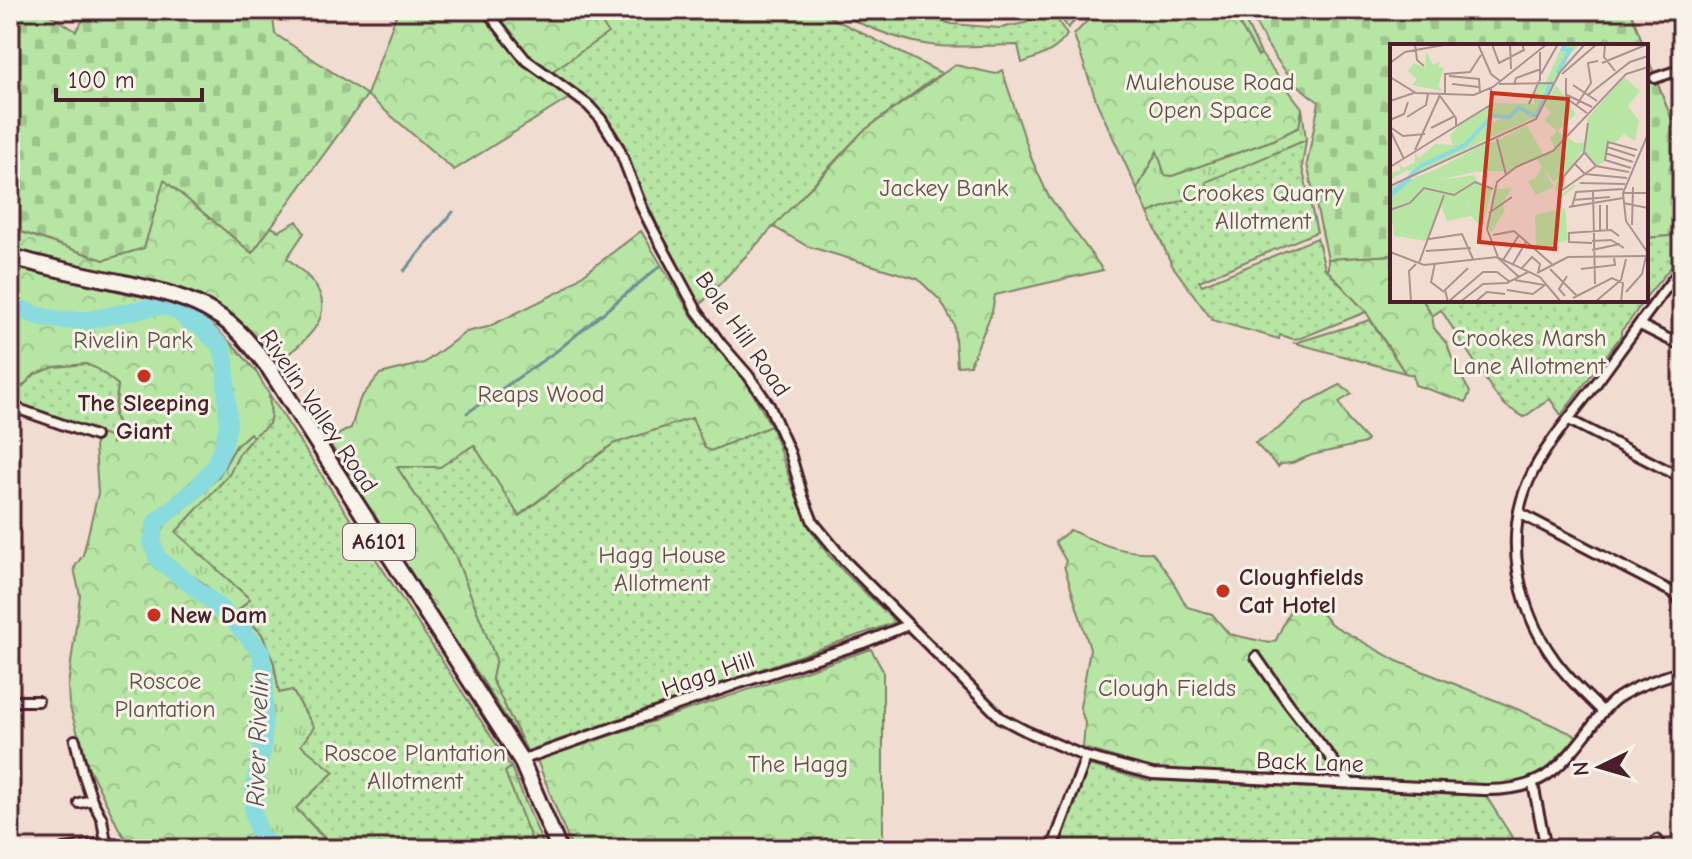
<svg xmlns="http://www.w3.org/2000/svg" width="1692" height="859" font-family="'Comic Neue',sans-serif">
  <defs>
    <pattern id="grass-tufts" width="24" height="20" patternUnits="userSpaceOnUse" patternTransform="scale(2)"><rect width="24" height="20" fill="#b6e5a4"/><path d="M3 7l-1-3M5 7V3M7 7l1-3M15 17l-1-3M17 17v-4M19 17l1-3" fill="none" stroke="#9ec48d"/></pattern>
    <pattern id="forest-crowns" width="20" height="18" patternUnits="userSpaceOnUse" patternTransform="scale(2)"><rect width="20" height="18" fill="#b6e5a4"/><path d="M2 6a3 3 0 1 1 6 0M12 15a3 3 0 1 1 6 0" fill="none" stroke="#9ec48d"/></pattern>
    <pattern id="cemetery-stones" width="16" height="16" patternUnits="userSpaceOnUse" patternTransform="scale(2)"><rect width="16" height="16" fill="#b6e5a4"/><path d="M2 7V4a2 2 0 0 1 4 0v3zM10 15v-3a2 2 0 0 1 4 0v3z" fill="#9ec48d"/></pattern>
    <pattern id="garden-dots" width="8" height="8" patternUnits="userSpaceOnUse" patternTransform="scale(2)"><rect width="8" height="8" fill="#b6e5a4"/><path d="M2 2h.1M6 6h.1" fill="none" stroke="#9ec48d" stroke-width="1.8" stroke-linecap="round"/></pattern>
  </defs>
  <rect width="100%" height="100%" fill="#f0dcd1"/>
  <filter id="ink" filterUnits="userSpaceOnUse"><feTurbulence type="fractalNoise" baseFrequency=".0125" numOctaves="2"/><feDisplacementMap in="SourceGraphic" scale="16" xChannelSelector="R" yChannelSelector="G"/><feConvolveMatrix kernelMatrix="1 2 1 2 8 2 1 2 1" color-interpolation-filters="sRGB"/></filter>
  <g filter="url(#ink)">
    <!-- grass -->
    <path fill="url(#grass-tufts)" stroke="#808268" stroke-width="2" d="M1231 10H1240L1261 54 1258 56Z
      M1302 108 1306 140 1207 182 1210 191 1148 213 1137 189 1158 150 1165 174 1172 176 1273 140 1299 127Z
      M251 432 253 437 240 452 229 475 176 532 250 599 239 610 262 634 274 663 279 692 292 690 314 727 334 772 296 808 331 846 338 839 347 849H287L261 832C260 824 256 816 255 808 254 790 262 771 266 754 273 728 276 669 262 645 254 629 237 617 224 605 217 598 211 589 203 583 181 567 142 555 168 521L218 477 236 446Z"/>
    <!-- forest -->
    <path fill="url(#forest-crowns)" stroke="#808268" stroke-width="2" d="M398 10H610L600 20 609 33 574 95 454 170 367 95Z
      M1097 10H1231L1258 56 1261 54 1302 108 1299 127 1273 140 1172 176 1165 175 1157 151 1137 189 1097 103 1074 35Z
      M955 65 996 74 1002 70 1032 160 1048 195 1103 270 995 295 992 312 970 365 957 366 954 325 941 301 918 279 807 246 772 226 825 173 862 132Z
      M164 179 252 253 271 227 279 231 297 221 304 233 287 258C295 265 304 272 311 280 343 317 300 345 273 366L253 339 228 312 197 294 10 248V228L104 260 144 248Z
      M641 231 695 321 746 381 771 426 711 451 705 449 613 444 518 516 440 467H397L455 555 496 659 492 679 527 751 479 675 395 552 328 440 351 428 360 399 380 374 424 363 466 332 488 327 563 290Z
      M1392 255V300H1423L1432 316 1434 328 1447 344 1454 364 1470 392 1466 402 1415 385 1413 375 1405 373 1366 312 1328 271V259Z
      M10 267 161 301 190 313 213 326 237 349 255 370 269 394 271 415 269 424 253 437 250 433 236 446 218 477 199 494C201 474 233 459 231 430L219 432 216 450 203 471 152 518 149 542 156 562 213 607 255 650 262 679 258 751 248 785V817L256 839 271 849H132L119 829 87 764 69 704 68 686 80 595 74 568 83 555 98 493 94 431 112 438V442L118 385 86 364 55 367 35 374 10 398Z
      M1340 385 1352 394 1339 402 1349 421 1367 440 1365 443 1312 455 1292 463 1281 464 1278 467 1255 443 1278 429 1306 403Z
      M1070 530C1097 542 1121 554 1152 552L1171 578 1187 607 1212 614 1229 634 1270 643 1276 640 1291 608 1308 599 1331 624 1397 661 1517 709 1577 736C1552 764 1538 784 1497 785L1154 769 1083 748 1085 723 1080 707 1090 649 1064 566 1066 561 1055 542Z
      M871 649 883 671V849H572L537 760Z
      M511 767 545 849H535L505 772Z"/>
    <!-- cemetery -->
    <path fill="url(#cemetery-stones)" stroke="#808268" stroke-width="2" d="M16 10H42L76 31 90 10H272L275 34 367 95 252 253 164 180 144 248 104 260 10 228V19Z
      M1249 10H1630L1644 46H1392V255L1328 259 1307 164 1319 102C1287 81 1265 45 1249 10Z
      M1646 53 1682 146V235L1646 238Z"/>
    <!-- garden -->
    <path fill="url(#garden-dots)" stroke="#808268" stroke-width="2" d="M610 10H819L832 18 941 73 862 132 700 305 669 251 622 147 594 102 547 75 608 33 600 20Z
      M833 10H902L952 24 1000 28 1025 23 1053 13 1067 35C1056 52 1040 56 1022 63L1018 45C992 45 964 48 938 46 901 42 865 27 833 10Z
      M1058 10H1085L1068 28 1057 12Z
      M1306 140 1302 167 1317 232 1199 281 1202 285 1317 238 1325 268 1366 312 1301 338 1293 339 1280 335 1279 339 1212 320 1172 265 1148 213 1209 191 1206 182Z
      M1682 235V254L1646 297V238Z
      M1423 300H1644L1629 322 1621 331V336L1561 415 1550 399 1524 417 1506 406 1495 394 1441 310 1432 316Z
      M1370 320 1405 373 1295 343Z
      M86 364 98 369 118 385 114 416 122 431 112 443V438L10 402V399L35 374 55 367Z
      M269 394 511 767 505 772 535 849H347L338 840 332 846 296 808 334 772 301 745 314 727 292 690 279 693 274 663 262 634 239 610 250 599 176 532 229 475 240 452 253 437 269 424 271 415Z
      M692 418 705 448 711 451 771 426C784 460 794 498 812 531 828 561 871 597 896 622L527 751 492 679 496 659 455 555 397 467H440L474 445 519 516 613 444Z
      M1088 765 1147 780 1486 796 1515 842 1505 849H1059Z"/>
    <g fill="none" stroke-linecap="round" stroke-linejoin="round">
      <!-- stream -->
      <path stroke="#709098" stroke-width="3" d="M404 271 453 212
        M467 413 558 350 660 266"/>
      <!-- river -->
      <path stroke="#89dbe0" stroke-width="18" d="M10 305 39 316 60 320H89L152 307 166 306 179 312 188 321 200 326 221 346 225 359 228 425 223 447 214 467 197 488 156 522 152 542 158 559 208 598 236 623 261 652 265 680 263 733 262 751 254 787 253 811 260 838 278 849"/>
      <defs>
        <path id="street" d="M486 10 525 59 588 105 601 119 619 148 642 208 651 226 697 311 721 344 748 375 769 405 790 453 803 497 813 522 845 561 1001 718 1026 731 1086 757 1153 774 1483 790C1540 791 1557 772 1590 729 1598 718 1607 704 1619 697 1637 685 1661 678 1682 671
          M1655 78 1682 69
          M1640 325 1682 346
          M10 406 95 436
          M1569 420 1682 478
          M1519 513 1672 592 1677 596 1682 605
          M10 591 13 607
          M1256 657 1289 704 1351 784
          M10 701H38
          M1603 712C1586 695 1568 679 1554 659 1518 609 1503 538 1529 480 1545 445 1572 415 1595 385 1624 346 1651 306 1682 268
          M75 740 83 773 92 800 102 819 106 843
          M521 760 740 683 863 643 908 625
          M1533 784 1546 849
          M79 803 92 800
          M1657 840 1663 849
          M63 849C80 847 112 838 126 849
          M1052 849 1086 757"/>
        <path id="primary" d="M10 256C47 268 86 275 124 283 156 290 189 297 217 315 238 327 254 349 269 368L521 760 559 849"/>
      </defs>
      <!-- street casing -->
      <use href="#street" stroke="#4a1f2b" stroke-width="14"/>
      <!-- primary casing -->
      <use href="#primary" stroke="#4a1f2b" stroke-width="20"/>
      <!-- street -->
      <use href="#street" stroke="#f7f3e8" stroke-width="8"/>
      <!-- primary -->
      <use href="#primary" stroke="#f7f3e8" stroke-width="14"/>
    </g>
  </g>
  <!-- markers -->
  <g fill="#c8321e" stroke="#f7f3e8" stroke-width="3">
    <circle cx="144" cy="376" r="8"/>
    <circle cx="1223" cy="591" r="8"/>
    <circle cx="154" cy="615" r="8"/>
  </g>
  <g text-anchor="middle" dominant-baseline="central" stroke-width="6" stroke-linejoin="round" paint-order="stroke">
    <!-- shield labels -->
    <rect fill="#f7f3e8" stroke="#7e5f64" stroke-width="2" x="343" y="524" width="72" height="36" rx="6"/>
    <g font-size="22" font-weight="bold" fill="#4a1f2b">
      <text x="379" y="542">A6101</text>
    </g>
    <!-- park labels -->
    <g font-size="24" fill="#655049" stroke="#f7f3e8">
      <text x="1210" y="82">Mulehouse Road<tspan x="1210" dy="28">Open Space</tspan></text>
      <text x="944" y="188">Jackey Bank</text>
      <text x="1263" y="193">Crookes Quarry<tspan x="1263" dy="28">Allotment</tspan></text>
      <text x="1529" y="338">Crookes Marsh<tspan x="1529" dy="28">Lane Allotment</tspan></text>
      <text x="133" y="340">Rivelin Park</text>
      <text x="541" y="394">Reaps Wood</text>
      <text x="662" y="555">Hagg House<tspan x="662" dy="28">Allotment</tspan></text>
      <text x="165" y="681">Roscoe<tspan x="165" dy="28">Plantation</tspan></text>
      <text x="1167" y="688">Clough Fields</text>
      <text x="415" y="753">Roscoe Plantation<tspan x="415" dy="28">Allotment</tspan></text>
      <text x="798" y="764">The Hagg</text>
    </g>
    <!-- street labels -->
    <g font-size="24" fill="#4a1f2b" stroke="#f7f3e8">
      <text transform="translate(743 334) rotate(55)">Bole Hill Road</text>
      <text transform="translate(319 411) rotate(56)">Rivelin Valley Road</text>
      <text transform="translate(708 674) rotate(-19)">Hagg Hill</text>
      <text transform="translate(1310 762) rotate(2)">Back Lane</text>
    </g>
    <!-- poi labels -->
    <g font-size="24" font-weight="bold" fill="#4a1f2b" stroke="#f7f3e8" text-anchor="start">
      <text x="144" y="403" text-anchor="middle">The Sleeping<tspan x="144" dy="28">Giant</tspan></text>
      <text x="1239" y="577">Cloughfields<tspan x="1239" dy="28">Cat Hotel</tspan></text>
      <text x="170" y="615">New Dam</text>
    </g>
    <!-- water labels -->
    <g font-size="26" font-style="italic" fill="#5a4e58" stroke="#f7f3e8">
      <text transform="translate(258 739) rotate(-88)">River Rivelin</text>
    </g>
  </g>
  <!-- overview -->
  <g transform="translate(1390 44)">
    <rect width="258" height="258" fill="#f0dcd1"/>
    <path d="M92 101 84 128 45 137 47 125ZM33 145 64 152 68 160 51 164 38 197 4 192 1 166 21 160 18 166Z" fill="#b6e5a4"/>
    <path d="M173 0 189 1 172 18 177 17 148 72 139 76 129 64 119 73 102 71 85 89 91 98 25 130 17 126 0 136V129L11 126 8 119 14 124 25 118V109L29 114 45 100 63 101 60 92 69 81 104 59 145 60 143 53 150 38H156ZM36 7 43 21 50 17 48 23 54 24 48 42 53 47 22 41 27 35 18 27 24 19 35 24ZM234 33 250 47 238 62 249 77 245 97 234 90 225 99 219 97 215 117 207 122 194 106 183 113 165 105 160 94 167 87 186 99 195 98 197 75ZM137 81 153 110 135 120 129 97 133 87 108 96ZM107 97 114 127 84 128 92 101ZM152 122 164 143 146 151 138 137 146 134ZM47 125 45 137 84 131 89 140 76 166 81 172 57 177 52 164 68 160 64 152 37 144 31 146 26 168 13 171 21 159 0 166V143ZM122 144 112 160 115 166 101 189 97 180 104 145Z" fill="#b6e5a4"/>
    <path d="M166 41 186 70 167 87 154 76 161 69 154 62ZM175 164 178 196 146 206 145 171Z" fill="#b6e5a4"/>
    <path d="M130 67 139 76 91 98 86 90 96 81ZM134 87 135 94 129 97 135 120 116 130 108 96ZM167 103 184 113 192 107 168 144 172 150 185 140V143L171 154 165 145 168 134 164 138 146 115ZM89 140 102 145 92 183 76 167Z" fill="#b6e5a4"/>
    <path fill="none" stroke="#89dbe0" stroke-width="4" d="M167 29 180 6 173 5 176 0M0 151 31 122 75 101 102 72 119 73 129 64 146 72 162 37M0 152 20 135"/>
    <path fill="none" stroke="#ae908f" stroke-width="2" d="M25 0 27 16 34 22M88 0 101 30 110 37M102 0 109 19 134 6 132 0M120 0 121 25M215 0 214 13 225 27M0 19 15 8 59 0M212 19 258 0M151 30 168 0M172 30 207 0M59 32 89 35 90 49M0 33 26 49 84 51 103 43 157 0M176 34V54L197 69M150 37V8M62 40 89 43M109 40 164 39M124 41 126 34 151 25M183 41 207 57M55 49V30L80 28 91 11M175 50 202 63M198 51 240 18 258 12M50 52 66 74V82M0 57 24 49M139 60 149 37M186 62 201 39 198 19 208 17M17 73 36 61 38 50M0 76 14 70 18 58M198 79 194 108 206 122M0 83 13 92 35 90M41 84 65 72M0 86 14 115M258 90 233 149 236 177 258 209M107 95 116 131M217 103 245 112M25 106 50 51M215 109 243 118M185 120 195 130 206 122 239 128M0 123 102 60 101 44M241 124 215 116 218 98 247 106M190 139 235 140M0 142 146 75 170 28 195 0M203 146 205 240M171 147 195 130 237 134M171 147 174 132 194 109M233 149H258M183 156 220 153M233 159 258 164M179 163 233 154M182 163 186 148 233 145M0 166 20 159 34 144 64 151 85 138 103 145M99 169 122 153M242 181 243 143M97 185 107 138 126 123 163 107 236 30 258 23M97 185 108 213M217 186V161M210 188V161M103 191 124 187 164 222M39 195 72 190 83 215M202 197 221 196 234 204M202 199 179 198V189L221 186 229 192M202 206 230 200M36 207 81 204M0 208 34 221 107 213 150 233 171 258M107 213 129 233M113 216 129 191M29 219 54 151M45 219 41 238 54 248M123 220 136 198M132 224 142 213 150 220 148 229M160 225 187 252M191 225 225 221 224 214M147 229 178 213 258 212M125 236 154 241M117 246 143 250 155 241M236 248 252 230 256 212M175 252 169 245 177 232M183 254 222 234 233 239 231 258M21 258 19 227 26 220M58 258 93 228H107L120 238M58 258 55 246 78 224M70 258 93 240 117 239 138 228M85 258 97 248 115 250M205 258 231 236 236 215"/>
    <path fill="#c8321e" fill-opacity="0.15" stroke="#c8321e" stroke-width="4" d="M102 49 178 55 165 205 89 198Z"/>
    <rect width="258" height="258" fill="none" stroke="#4a1f2b" stroke-width="4"/>
  </g>
  <!-- margin -->
  <rect width="1692" height="859" fill="none" stroke="#f7f3e8" stroke-width="40"/>
  <rect x="20" y="20" width="1652" height="819" fill="none" stroke="#4a1f2b" stroke-width="3" filter="url(#ink)"/>
  <!-- north arrow -->
  <g transform="translate(1600 767) rotate(265)" stroke="#f7f3e8" stroke-width="6" paint-order="stroke">
  <path d="M0-6L14 30L0 20L-14 30Z" fill="#4a1f2b"/>
  <text y="-12" font-size="22" font-weight="bold" text-anchor="middle" fill="#4a1f2b">N</text>
  </g>
  <!-- scale -->
  <path d="M56 88v12h146v-12" fill="none" stroke="#4a1f2b" stroke-width="4"/>
  <text x="68" y="88" font-size="24" fill="#4a1f2b" stroke="#f7f3e8" stroke-width="6" paint-order="stroke">100 m</text>
</svg>
